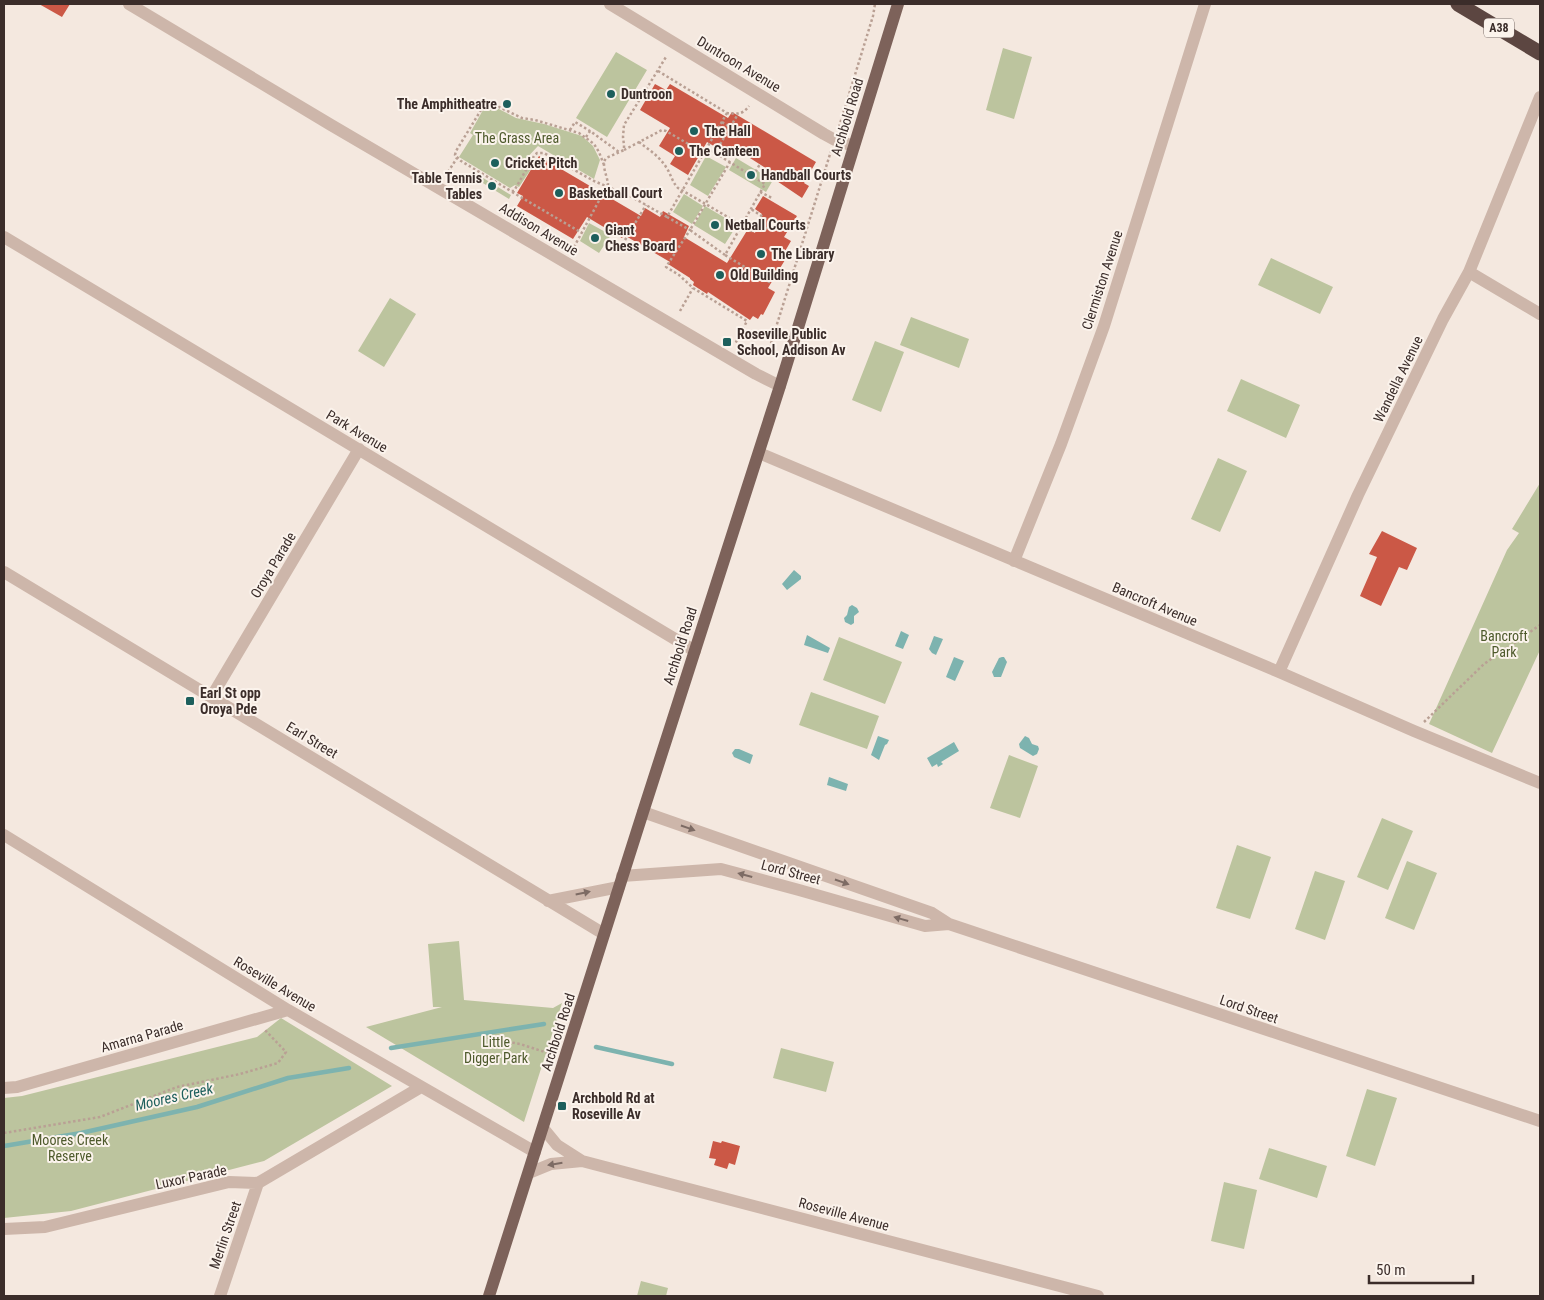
<svg xmlns="http://www.w3.org/2000/svg" width="1544" height="1300" font-family="'Roboto Condensed',sans-serif">
  <rect width="100%" height="100%" fill="#f4e8df"/>
  <!-- green -->
  <path fill="#bcc49e" d="M1003 48 1032 57 1014 119 986 110Z
    M616 52 647 70 607 137 576 118Z
    M495 107 516 118 544 124 582 136 593 146 600 160 594 179 538 146 522 163 531 169 519 187 515 185 510 188 459 157 473 135 470 133 483 110Z
    M706 156 726 167 708 196 690 185Z
    M736 158 773 180 766 192 729 170Z
    M475 173 511 195 509 199 473 177Z
    M684 194 703 206 692 224 673 212Z
    M705 206 737 225 725 244 694 225Z
    M589 223 611 235 599 253 580 241Z
    M1271 258 1333 287 1320 314 1258 285Z
    M390 298 416 314 384 367 358 351Z
    M911 317 969 339 959 368 900 345Z
    M875 341 904 352 881 412 852 400Z
    M1241 379 1300 405 1286 438 1227 411Z
    M1218 458 1247 471 1220 532 1191 519Z
    M1540 483V650L1492 753 1429 724 1507 550 1519 533 1512 529Z
    M839 637 902 662 885 704 823 680Z
    M811 692 879 716 867 749 799 725Z
    M1009 755 1038 766 1020 818 990 808Z
    M1382 818 1413 831 1388 890 1357 877Z
    M1237 845 1271 857 1250 919 1216 908Z
    M1407 861 1437 873 1414 930 1385 918Z
    M1315 871 1345 881 1325 940 1295 929Z
    M459 941 464 1000 553 1008 562 1003 524 1122 366 1027 442 1007H433L428 944Z
    M281 1018 392 1086 264 1161 71 1211 4 1218V1098L22 1096 257 1037Z
    M781 1048 834 1062 826 1092 773 1078Z
    M1367 1089 1397 1098 1375 1166 1346 1156Z
    M1269 1148 1327 1166 1317 1198 1259 1179Z
    M1224 1182 1257 1190 1244 1249 1211 1241Z
    M641 1281 668 1288 666 1296H637Z"/>
  <!-- water -->
  <path fill="#7db3af" d="M794 570 801 576V579L787 590 782 584Z
    M852 605 857 608 859 612 854 616V623L851 625 845 622 844 618 847 615 849 607Z
    M901 631 909 635 903 649 895 646Z
    M807 635 830 648 828 653 804 645Z
    M934 636 943 639 936 655 932 653 929 649Z
    M954 657 964 661 955 681 946 677Z
    M1002 657H1004L1007 662 1001 677H994L992 672 999 658Z
    M878 736 889 740 887 744 885 745 879 760 871 755Z
    M1025 736 1029 738 1032 744 1038 746 1039 749 1037 754 1033 756 1020 748 1019 744Z
    M954 742 959 751 941 762 943 764 938 767 937 764 932 767 927 758Z
    M735 749H739L753 755 750 764 734 757 732 753Z
    M829 777 848 784 846 791 827 785Z"/>
  <g fill="none" stroke-linecap="round" stroke-linejoin="round">
    <!-- stream -->
    <path stroke="#7db3af" stroke-width="4.5" d="M596 1047 672 1064
      M391 1048 544 1024
      M4 1146 81 1133 197 1107 288 1078 349 1068"/>
  </g>
  <!-- building -->
  <path fill="#cb5846" d="M39 4H70L62 17Z
    M655 84 666 90 670 84 728 118 732 112 816 162 804 183 809 186 802 198 762 171 764 167 739 151 734 158 707 142 688 175 670 164 675 156 659 146 670 128 640 110Z
    M539 156 641 216 645 208 660 217 663 211 689 226 684 237 727 263 748 229 755 233 762 214 755 209 763 196 797 216 784 237 791 241 784 253 788 255 768 288 775 292 763 315 761 314 758 319 753 316 750 320 708 292 707 294 693 285 694 282 690 279V278L668 264 670 262 624 235 622 238 587 217 573 239 517 206 523 196 517 193Z
    M1382 531 1417 548 1407 570 1399 567 1381 606 1360 596 1377 557 1369 554Z
    M713 1141 721 1143 722 1141 740 1146 735 1165 729 1163 727 1169 714 1165 716 1159 709 1158Z"/>
  <g fill="none" stroke-linecap="round" stroke-linejoin="round">
    <!-- path -->
    <path stroke="#b9a094" stroke-width="2.5" stroke-dasharray="2.5 2.5" stroke-linecap="butt" d="M658 71 727 113C738 114 742 115 749 106
      M727 113 667 217 690 230 666 267 679 275 693 288 747 321 735 344
      M722 122 730 127
      M839 127 873 16 875 4
      M570 130 575 122 590 131
      M586 137 590 131 619 152
      M639 142C648 149 659 156 666 167 671 174 672 182 678 188L752 231 777 226 751 209
      M707 148 765 184 725 255 771 283
      M624 150 662 130 666 131 704 153
      M715 153 738 114
      M604 165 599 152 594 144 579 133 535 120 522 118 499 107 491 106 481 110 456 151 455 155 461 161 511 191H514L534 156 537 153H544L594 181 632 197 667 217
      M448 172 457 158
      M753 176 760 164
      M512 192 582 233
      M760 192 772 198
      M625 240 646 205
      M574 247 608 184C607 175 601 165 606 158L624 150V145L623 137 624 125 666 57
      M725 255 690 230 730 162
      M680 311 693 288
      M768 353 831 151
      M1424 722 1484 664 1540 625
      M484 1035 487 1038 520 1044 554 1055
      M4 1133 100 1117 177 1087 240 1074 278 1063 286 1052 265 1030"/>
    <!-- minor -->
    <path stroke="#cdb6aa" stroke-width="12" d="M129 4 331 125 756 374 780 386
      M610 4 824 134 835 140 854 146
      M4 237 695 651
      M1469 272 1540 314
      M759 453 1279 672 1414 731 1540 783
      M1014 561 1061 444 1104 326 1205 4
      M4 572 604 934
      M1279 672 1358 495 1443 319 1469 272 1540 97
      M212 696 359 449
      M643 812 932 913 949 924 1540 1121
      M4 835 288 1010 535 1152
      M622 876 721 869 799 890 925 926 949 924
      M548 901 619 887
      M4 1088 17 1087 288 1010
      M543 1128 557 1145 582 1161 1098 1296
      M529 1173 551 1164 582 1161
      M4 1229 45 1227 229 1182 258 1183 421 1087
      M220 1296 258 1183"/>
    <!-- major -->
    <path stroke="#7d625a" stroke-width="12" d="M489 1296 643 812 780 386 898 4"/>
    <!-- highway -->
    <path stroke="#5c4641" stroke-width="15" d="M1458 4 1540 53"/>
  </g>
  <!-- one-way arrows -->
  <defs><path id="oneway-solid" d="M-6-.8H1V-3.2L6.5 0L1 3.2V.8H-6Z" transform="scale(1.25)"/></defs>
  <g fill="#7d6b64">
    <use href="#oneway-solid" transform="translate(688 828) rotate(19)"/>
    <use href="#oneway-solid" transform="translate(745 875) rotate(-165)"/>
    <use href="#oneway-solid" transform="translate(842 882) rotate(19)"/>
    <use href="#oneway-solid" transform="translate(583 893) rotate(-12)"/>
    <use href="#oneway-solid" transform="translate(901 919) rotate(-164)"/>
    <use href="#oneway-solid" transform="translate(555 1164) rotate(171)"/>
  </g>
  <!-- markers -->
  <g fill="#1d5f5c" stroke="#fbf3ec" stroke-width="2">
    <circle cx="611" cy="94" r="5"/>
    <circle cx="507" cy="104" r="5"/>
    <circle cx="694" cy="131" r="5"/>
    <circle cx="679" cy="151" r="5"/>
    <circle cx="495" cy="163" r="5"/>
    <circle cx="751" cy="175" r="5"/>
    <circle cx="492" cy="186" r="5"/>
    <circle cx="559" cy="193" r="5"/>
    <circle cx="715" cy="225" r="5"/>
    <circle cx="595" cy="238" r="5"/>
    <circle cx="761" cy="254" r="5"/>
    <circle cx="720" cy="275" r="5"/>
    <rect x="722" y="337" width="10" height="10" rx="2.5"/>
    <rect x="185" y="696" width="10" height="10" rx="2.5"/>
    <rect x="557" y="1101" width="10" height="10" rx="2.5"/>
  </g>
  <g text-anchor="middle" dominant-baseline="central" stroke-width="4" stroke-linejoin="round" paint-order="stroke">
    <!-- shield labels -->
    <rect fill="#fbf3ec" stroke="#756864" stroke-width="1" x="1484" y="18.5" width="30" height="19" rx="4"/>
    <g font-size="12" font-weight="bold" fill="#3b2d2a">
      <text x="1499" y="28">A38</text>
    </g>
    <!-- street labels -->
    <g font-size="14" fill="#3b2d2a" stroke="#fbf3ec">
      <text transform="translate(739 64) rotate(31)">Duntroon Avenue</text>
      <text transform="translate(847 117) rotate(-73)">Archbold Road</text>
      <text transform="translate(539 229) rotate(31)">Addison Avenue</text>
      <text transform="translate(1102 280) rotate(-72)">Clermiston Avenue</text>
      <text transform="translate(1398 379) rotate(-64)">Wandella Avenue</text>
      <text transform="translate(357 431) rotate(31)">Park Avenue</text>
      <text transform="translate(273 565) rotate(-59)">Oroya Parade</text>
      <text transform="translate(1155 604) rotate(23)">Bancroft Avenue</text>
      <text transform="translate(680 646) rotate(-72)">Archbold Road</text>
      <text transform="translate(312 740) rotate(31)">Earl Street</text>
      <text transform="translate(791 872) rotate(15)">Lord Street</text>
      <text transform="translate(275 984) rotate(31)">Roseville Avenue</text>
      <text transform="translate(1249 1009) rotate(19)">Lord Street</text>
      <text transform="translate(558 1032) rotate(-72)">Archbold Road</text>
      <text transform="translate(142 1036) rotate(-16)">Amarna Parade</text>
      <text transform="translate(191 1177) rotate(-12)">Luxor Parade</text>
      <text transform="translate(844 1214) rotate(15)">Roseville Avenue</text>
      <text transform="translate(225 1235) rotate(-71)">Merlin Street</text>
    </g>
    <!-- poi labels -->
    <g font-size="14" font-weight="bold" fill="#3b2d2a" stroke="#fbf3ec" text-anchor="start">
      <text x="621" y="94">Duntroon</text>
      <text x="497" y="104" text-anchor="end">The Amphitheatre</text>
      <text x="704" y="131">The Hall</text>
      <text x="689" y="151">The Canteen</text>
      <text x="505" y="163">Cricket Pitch</text>
      <text x="761" y="175">Handball Courts</text>
      <text x="482" y="178" text-anchor="end">Table Tennis<tspan x="482" dy="16">Tables</tspan></text>
      <text x="569" y="193">Basketball Court</text>
      <text x="725" y="225">Netball Courts</text>
      <text x="605" y="230">Giant<tspan x="605" dy="16">Chess Board</tspan></text>
      <text x="771" y="254">The Library</text>
      <text x="730" y="275">Old Building</text>
      <text x="737" y="334">Roseville Public<tspan x="737" dy="16">School, Addison Av</tspan></text>
      <text x="200" y="693">Earl St opp<tspan x="200" dy="16">Oroya Pde</tspan></text>
      <text x="572" y="1098">Archbold Rd at<tspan x="572" dy="16">Roseville Av</tspan></text>
    </g>
    <!-- park labels -->
    <g font-size="14" fill="#4e5a2c" stroke="#fbf3ec">
      <text x="517" y="138">The Grass Area</text>
      <text x="1504" y="636">Bancroft<tspan x="1504" dy="16">Park</tspan></text>
      <text x="496" y="1042">Little<tspan x="496" dy="16">Digger Park</tspan></text>
      <text x="70" y="1140">Moores Creek<tspan x="70" dy="16">Reserve</tspan></text>
    </g>
    <!-- water labels -->
    <g font-size="15" font-style="italic" fill="#1d5f5c" stroke="#fbf3ec">
      <text transform="translate(174 1097) rotate(-13)">Moores Creek</text>
    </g>
  </g>
  <!-- border -->
  <rect width="1544" height="1300" fill="none" stroke="#3b2d2a" stroke-width="10"/>
  <!-- scale -->
  <path d="M1369 1275v8h104v-8" fill="none" stroke="#3b2d2a" stroke-width="2.5"/>
  <text x="1376" y="1275" font-size="15" fill="#3b2d2a" stroke="#fbf3ec" stroke-width="4" paint-order="stroke">50 m</text>
</svg>
